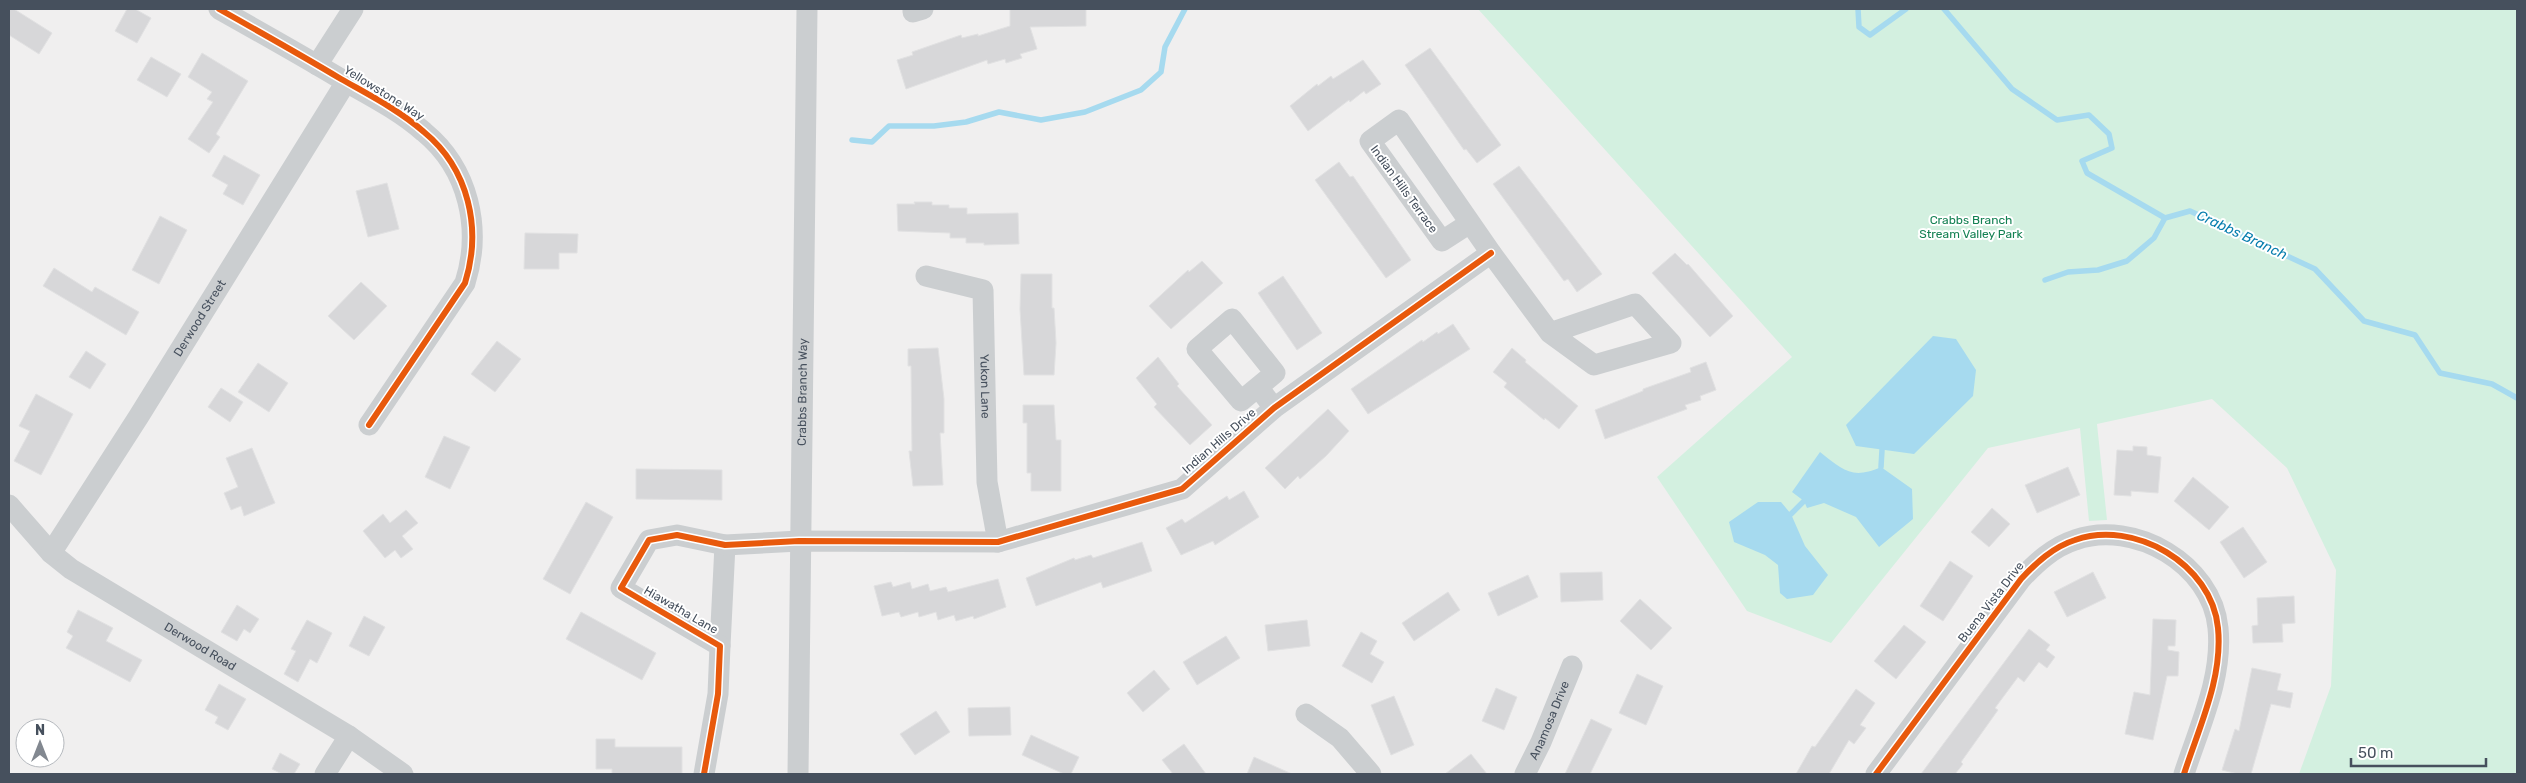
<svg xmlns="http://www.w3.org/2000/svg" width="2526" height="783" font-family="Rubik,sans-serif">
  <rect width="100%" height="100%" fill="#f0efef"/>
  <!-- green -->
  <path fill="#d3f0e0" d="M1478 9H2517V774H2299L2331 686 2336 570 2287 468 2212 399 2097 424 2107 520 2089 521 2080 428 1988 448 1831 643 1747 611 1657 477 1792 357Z"/>
  <!-- water -->
  <path fill="#a6daef" d="M1933 336 1956 339 1976 370 1973 396 1914 454 1856 446 1846 425Z
    M1820 452C1843 470 1852 480 1881 467L1912 489 1913 519 1879 547 1856 517 1824 503 1807 508 1804 501 1792 492Z
    M1758 502H1781L1791 514 1805 546 1828 575 1813 595 1787 599 1780 593 1778 565 1765 555 1734 542 1729 522Z"/>
  <g fill="none" stroke-linecap="round" stroke-linejoin="round">
    <!-- stream -->
    <path stroke="#a6daef" stroke-width="5.5" d="M1858 9 1859 27 1870 35 1906 9
      M1944 9 2012 89 2057 120 2089 115 2109 134 2112 148 2082 161 2087 173 2165 218 2190 211 2315 269 2364 321 2415 335 2440 373 2492 384 2517 398
      M852 140 872 142 889 126H934L966 122 999 112 1041 120 1085 112 1141 90 1161 72 1165 47 1185 9
      M2045 280 2068 272 2098 270 2127 261 2154 238 2165 218
      M1881 467 1882 450
      M1791 514 1804 501"/>
  </g>
  <!-- building -->
  <path fill="#d7d7d9" stroke="#e1e1e2" d="M9 9H14L52 33 39 54 9 35Z
    M127 9H135L151 18 137 43 115 31Z
    M1010 9H1086V26L1030 27 1037 49 1020 54 1022 58 1006 63 1005 59 988 64 987 60 906 89 897 60 913 55 912 52 961 35 962 38 978 34V36L1010 26Z
    M1430 48 1501 145 1477 163 1466 149 1464 150 1405 65Z
    M202 53 248 81 216 134 220 137 209 153 188 139 213 102 207 99 212 92 188 77Z
    M151 57 181 74 167 97 137 80Z
    M1363 60 1381 84 1366 94 1364 91 1350 102 1349 100 1308 131 1290 106 1317 84 1318 86 1331 76 1333 79Z
    M224 155 260 175 243 205 223 194 228 185 212 176Z
    M1339 162 1350 177 1353 176 1411 260 1386 278 1315 180Z
    M1519 166 1602 274 1577 292 1568 279 1564 281 1493 184Z
    M387 183 399 229 368 237 356 191Z
    M914 202H932V205H949V208H967V214L1018 213 1019 244 984 245V243H966V238H950V233L898 231 897 204H915Z
    M160 216 187 230 159 284 132 270Z
    M525 233 578 234 577 253H559V269H524Z
    M1675 253 1687 265 1688 264 1733 316 1710 337 1652 273Z
    M1202 261 1223 283 1171 329 1149 306 1188 270 1189 272Z
    M54 268 92 292 95 287 139 312 126 335 43 286Z
    M1021 274H1052V308H1054L1056 343 1054 375H1024L1020 309Z
    M1283 276 1322 333 1297 350 1258 293Z
    M361 282 387 306 354 340 328 316Z
    M1453 324 1470 349 1368 414 1351 389 1422 340 1423 342 1437 332 1438 334Z
    M497 341 521 359 495 392 471 374Z
    M938 348 944 399V433H940L943 485 913 486 909 451H912L911 366H908V349Z
    M1512 348 1526 360 1525 362 1578 406 1559 429 1545 418 1544 420 1504 387 1507 383 1493 372Z
    M86 351 106 364 90 389 69 377Z
    M1158 357 1179 384 1177 386 1212 425 1190 445 1154 407 1157 404 1136 378Z
    M1706 362 1716 390 1700 396 1701 400 1685 405 1687 409 1605 439 1595 410 1643 391V389L1691 372 1690 368Z
    M258 363 288 383 269 412 238 392Z
    M221 388 243 402 230 422 208 407Z
    M36 394 73 414 41 475 14 461 30 431 19 426Z
    M1023 405H1054L1056 440H1061V491H1031V473H1027V423H1023Z
    M1328 409 1349 431 1326 456 1300 479 1298 476 1285 489 1265 468Z
    M444 436 470 447 450 489 425 477Z
    M2133 446 2147 447V455L2161 457 2158 493 2131 491V496L2114 495 2117 450 2133 451Z
    M252 448 275 503 244 516 241 506 231 510 224 493 238 487 226 458Z
    M2068 467 2080 495 2037 513 2025 485Z
    M636 469 722 470V500L636 499Z
    M2193 477 2229 507 2209 530 2174 501Z
    M1244 491 1259 517 1215 545 1213 541 1181 555 1166 528 1182 519 1185 523 1227 496 1229 500Z
    M586 502 613 517 570 594 543 579Z
    M1992 508 2010 524 1989 547 1971 532Z
    M406 510 418 523 402 536 413 549 401 558 395 550 385 558 363 531 383 514 390 523Z
    M2243 527 2267 562 2244 578 2220 542Z
    M1142 542 1152 571 1103 588 1101 582 1036 606 1026 578 1074 558 1075 560 1091 555 1093 558Z
    M1950 561 1973 576 1943 621 1920 606Z
    M1602 572 1603 600 1561 602 1560 573Z
    M2093 572 2106 598 2067 617 2054 592Z
    M1528 575 1538 597 1498 616 1488 593Z
    M998 579 1006 607 974 619 973 616 956 621 954 615 938 620 936 612 919 617 918 612 901 617 899 612 882 616 874 586 891 582 893 587 910 582 912 589 928 584 930 591 946 587 948 592Z
    M1448 592 1460 610 1414 641 1402 623Z
    M2294 596 2295 623 2282 624 2283 642 2253 643 2252 626 2258 625 2257 598Z
    M1640 599 1672 628 1651 650 1620 621Z
    M237 605 259 619 250 633 244 629 237 641 221 632Z
    M78 610 113 628 106 641 142 660 130 682 66 648 73 636 67 632Z
    M581 612 656 653 642 680 566 639Z
    M364 616 385 627 369 656 349 646Z
    M2153 619 2176 620 2175 646H2168V650L2179 652 2178 676H2167L2153 740 2125 734 2134 692 2150 695Z
    M307 620 332 633 317 663 310 659 298 682 284 674 296 651 291 649Z
    M1307 620 1310 646 1268 651 1265 625Z
    M1904 625 1926 642 1896 679 1874 661Z
    M2029 629 2050 645 2046 650 2055 657 2047 668 2039 662 2024 682 2018 677 1995 708 1998 710 1961 762 1963 764 1955 774H1921Z
    M1361 632 1377 641 1370 654 1384 662 1372 683 1342 666Z
    M1226 636 1240 658 1197 685 1183 662Z
    M2252 668 2281 674 2277 690 2293 693 2290 708 2271 704 2251 774H2238L2222 770 2235 729 2239 731Z
    M1154 670 1170 689 1143 712 1127 693Z
    M1637 674 1663 686 1646 725 1619 713Z
    M219 684 246 699 228 730 215 723 218 717 205 710Z
    M1496 688 1517 697 1504 730 1482 721Z
    M1856 689 1875 703 1860 725 1866 728 1854 744 1849 740 1829 774H1796L1812 746 1815 747Z
    M1394 696 1414 745 1391 755 1371 705Z
    M1010 707 1011 735 969 736 968 708Z
    M936 711 950 732 915 755 900 734Z
    M1591 719 1612 729 1590 774H1565Z
    M1031 735 1079 757 1071 774H1064L1022 755Z
    M596 739H615V747H682V774H612V769H596Z
    M1184 744 1206 774H1173L1162 760Z
    M280 753 300 764 294 774H282L272 769Z
    M1471 754 1487 774H1445Z
    M1254 757 1292 774H1247Z"/>
  <g fill="none" stroke-linecap="round" stroke-linejoin="round">
    <!-- minor -->
    <g stroke="#cbced0" stroke-width="21">
      <path d="M219 9C260 32 301 55 341 79 369 95 399 110 424 132 469 169 482 229 465 283L369 425"/>
      <path d="M913 9V12L923 9"/>
      <path d="M317 65 353 9"/>
      <path d="M1470 223 1442 241 1370 141 1399 120 1491 253 1550 333 1594 365 1671 343 1635 304 1550 333"/>
      <path id="s1" d="M926 276 983 290 987 482 998 542"/>
      <path d="M1258 387 1241 401 1197 349 1232 319 1275 373 1258 387 1274 408"/>
      <path id="s2" d="M9 505 51 553 71 569 349 736 403 774"/>
      <path id="s3" d="M51 553 139 416 346 82"/>
      <path d="M720 646 725 545"/>
      <path d="M1306 714 1340 738 1371 774"/>
      <path d="M325 774 349 736"/>
      <path d="M704 774 718 694 720 646 621 588 649 540 677 535 725 545 799 541 998 542 1182 489 1274 408 1491 253"/>
      <path id="s4" d="M798 774 807 9"/>
      <path id="s5" d="M1525 774 1541 742 1572 666"/>
      <path d="M1876 774 2021 579C2036 563 2053 547 2075 540 2134 519 2212 564 2218 628 2223 678 2199 727 2184 774"/>
    </g>
    <defs>
      <path id="cycleway" d="M219 9C260 32 301 55 341 79 369 95 399 110 424 132 469 169 482 229 465 283L369 425
        M704 774 718 694 720 646 621 588 649 540 677 535 725 545 799 541 998 542 1182 489 1274 408 1491 253
        M1876 774 2021 579C2036 563 2053 547 2075 540 2134 519 2212 564 2218 628 2223 678 2199 727 2184 774"/>
    </defs>
    <!-- cycleway casing -->
    <use href="#cycleway" stroke="#fff" stroke-width="9"/>
    <!-- cycleway -->
    <use href="#cycleway" stroke="#e8590c" stroke-width="6"/>
  </g>
  <g text-anchor="middle" dominant-baseline="central" stroke-width="4" stroke-linejoin="round" paint-order="stroke">
    <!-- street labels -->
    <g font-size="12" fill="#46505d" stroke="#fff">
      <text transform="translate(384 93) rotate(32)">Yellowstone Way</text>
      <text transform="translate(1404 189) rotate(54)">Indian Hills Terrace</text>
      <text stroke="none"><textPath href="#s3" startOffset="278">Derwood Street</textPath></text>
      <text stroke="none"><textPath href="#s1" startOffset="155">Yukon Lane</textPath></text>
      <text stroke="none"><textPath href="#s4" startOffset="382">Crabbs Branch Way</textPath></text>
      <text transform="translate(1219 441) rotate(-41)">Indian Hills Drive</text>
      <text transform="translate(1991 602) rotate(-52)">Buena Vista Drive</text>
      <text transform="translate(681 610) rotate(30)">Hiawatha Lane</text>
      <text stroke="none"><textPath href="#s2" startOffset="240">Derwood Road</textPath></text>
      <text stroke="none"><textPath href="#s5" startOffset="59">Anamosa Drive</textPath></text>
    </g>
    <!-- park labels -->
    <g font-size="12" fill="#148153" stroke="#fff">
      <text x="1971" y="220">Crabbs Branch<tspan x="1971" dy="14">Stream Valley Park</tspan></text>
    </g>
    <!-- water labels -->
    <g font-size="14" font-style="italic" fill="#087eae" stroke="#fff">
      <text transform="translate(2242 235) rotate(25)">Crabbs Branch</text>
    </g>
  </g>
  <!-- border -->
  <rect width="2526" height="783" fill="none" stroke="#46505d" stroke-width="20"/>
  <!-- north arrow -->
  <g transform="translate(40 743)"><circle r="24" fill="#ffffff" stroke="#b5b9be"/>
  <path d="M0-4L9 19L0 12L-9 19Z" fill="#828890"/>
  <text y="-8" font-size="14" font-weight="bold" text-anchor="middle" fill="#46505d">N</text>
  </g>
  <!-- scale -->
  <path d="M2351 758v8h135v-8" fill="none" stroke="#46505d" stroke-width="2.5"/>
  <text x="2358" y="758" font-size="15" fill="#46505d" stroke="#ffffff" stroke-width="4" paint-order="stroke">50 m</text>
</svg>
